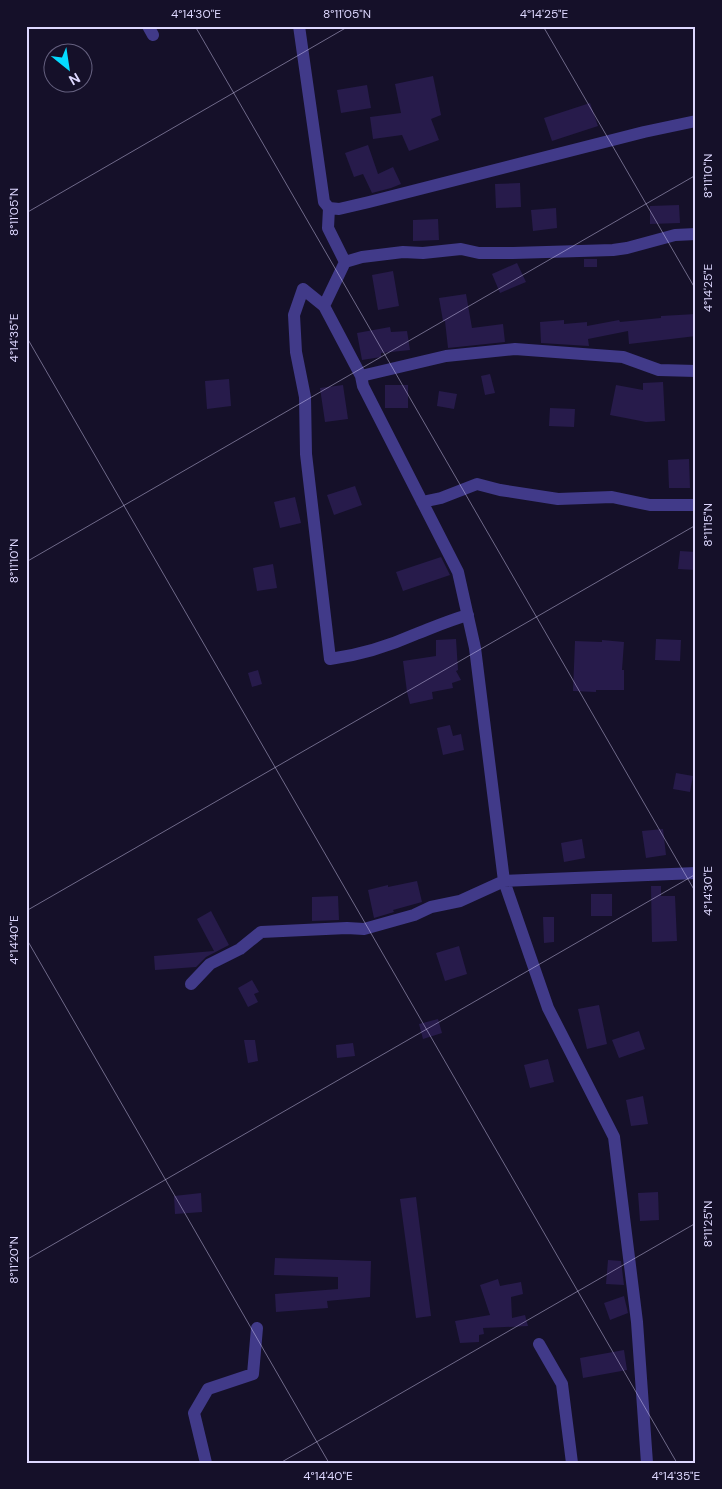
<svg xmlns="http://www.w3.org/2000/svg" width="722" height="1489" font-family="'DM Sans',sans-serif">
  <rect width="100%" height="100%" fill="#151029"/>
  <!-- building -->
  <path fill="#271b4b" d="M433 76 441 115 431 119 439 140 409 151 402 135 373 139 370 117 401 113 395 84Z
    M367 85 371 108 341 113 337 90Z
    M590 103 598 126 552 141 544 118Z
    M368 145 378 174 393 167 401 184 391 188 372 193 363 174 354 177 345 153Z
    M520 183 521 207 496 208 495 184Z
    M679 205 680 223 650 224V206Z
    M556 208 557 228 533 231 531 210Z
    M438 219 439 240 413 241V220Z
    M584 259H597V267H584Z
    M517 263 526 282 500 293 492 274Z
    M393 271 399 306 378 310 372 275Z
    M466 294 472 328 503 324 505 342 448 348 445 321H443L439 298Z
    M696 314V336L629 344 628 331 588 339 589 346 541 343 540 322 564 320V324L587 322V326L619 320 620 322 661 318V316Z
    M390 327 391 332 407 331 410 350 381 353V357L362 360 357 333Z
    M490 374 495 393 485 395 481 376Z
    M229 379 231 406 207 409 205 381Z
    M663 382 665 421 646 422 610 415 616 385 643 390V383Z
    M343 385 348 419 325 422 320 388Z
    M385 385H408V408H385Z
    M439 391 457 394 454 409 437 406Z
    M550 408 575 409 574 427 549 426Z
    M689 459 690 488H669L668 460Z
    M355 486 362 505 334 515 327 495Z
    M295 497 301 523 280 528 274 502Z
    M680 551 696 552V570L678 569Z
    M441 557 450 575 403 591 396 572Z
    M273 564 277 588 257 591 253 568Z
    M456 639 458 670 456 671 461 680 452 683 453 688 432 692 433 699 410 704 407 692 403 661 436 656V640Z
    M656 639 681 640 680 661 655 660Z
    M602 640 624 642 622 670H624V690H596V692L573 691 575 641 602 642Z
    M258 670 262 684 252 687 248 673Z
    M450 725 453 736 461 734 464 750 443 755 437 728Z
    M676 773 693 776 690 792 673 789Z
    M663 829 666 855 646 858 642 831Z
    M582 839 585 858 564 862 561 843Z
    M417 881 422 902 393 910 394 912 374 918 368 890 388 885V887Z
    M651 886H661V896H675L677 941 652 942Z
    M591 894H612V916H591Z
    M338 896 339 920 312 921V897Z
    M211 911 229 945 206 957 196 967 155 970 154 956 214 951 197 919Z
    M543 917H554V942L544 943Z
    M459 946 467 974 445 981 436 953Z
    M252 980 259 992 254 994 258 1002 248 1007 238 988Z
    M599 1005 607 1044 587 1049 578 1009Z
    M438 1019 442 1033 423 1039 419 1024Z
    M639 1031 645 1049 619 1058 612 1040Z
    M244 1040H255L258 1061 248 1063Z
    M353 1043 355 1056 337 1058 336 1045Z
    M548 1059 554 1082 530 1088 524 1065Z
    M643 1096 648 1124 631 1126 626 1100Z
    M658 1192 659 1220 640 1221 638 1193Z
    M201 1193 202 1212 175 1214 174 1196Z
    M416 1197 431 1316 416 1318 400 1199Z
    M275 1258 371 1261 370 1297 327 1301 328 1308 276 1312 275 1294 338 1289V1277L274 1275Z
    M608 1260 621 1261 624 1285 606 1284Z
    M498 1279 500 1286 521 1282 523 1294 511 1297 512 1318 525 1315 528 1326 483 1328 484 1334 479 1335V1342L460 1343 455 1321 490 1315 480 1285Z
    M624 1296 628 1313 610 1320 604 1303Z
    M624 1350 627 1370 583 1378 580 1358Z"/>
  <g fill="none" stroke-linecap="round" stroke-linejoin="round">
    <!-- street -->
    <path stroke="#413a89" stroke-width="12" d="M148 26 153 35
      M299 26 324 202 329 208 328 228 345 262 362 257 403 252 423 253 461 249 479 253H513L613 250 627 248 675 235 696 234
      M329 208 339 209 369 202 644 132 696 121
      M345 262 324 306 361 376 363 386 458 572 475 648 504 881 548 1008 614 1137 637 1322 647 1463
      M324 306 303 289 294 315 296 352 305 397 306 454 330 659C360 655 389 646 416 634 434 627 450 620 468 615
      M361 376 446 356 515 349 623 357 659 370 696 371
      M422 502 441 498 477 484 500 490 558 499 612 497 650 505H696
      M191 984 210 964 240 949 261 932 347 928 364 929 414 915 431 907 460 901 504 881 696 873
      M539 1344 562 1384 572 1463
      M206 1463 194 1413 208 1389 253 1374 257 1328"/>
  </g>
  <!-- ticks -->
  <path fill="none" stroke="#ded8ff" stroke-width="1" stroke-opacity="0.45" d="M195 26 696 893M543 26 696 290M26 213 349 26M26 336 677 1463M26 562 696 175M26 911 696 525M26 938 329 1463M26 1260 696 874M280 1463 696 1223"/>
  <!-- border -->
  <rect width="722" height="1489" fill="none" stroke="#151029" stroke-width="55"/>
  <!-- north arrow -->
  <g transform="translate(68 68) rotate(150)"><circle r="24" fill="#151029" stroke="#65607f"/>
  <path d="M0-4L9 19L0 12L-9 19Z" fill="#04dbff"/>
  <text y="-8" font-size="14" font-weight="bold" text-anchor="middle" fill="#ded8ff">N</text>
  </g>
  <rect x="28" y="28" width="666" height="1434" fill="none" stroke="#ded8ff" stroke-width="2"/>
  <g font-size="12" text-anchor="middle" fill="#ded8ff">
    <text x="196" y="18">4°14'30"E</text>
    <text x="347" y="18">8°11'05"N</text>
    <text x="544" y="18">4°14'25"E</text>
    <text transform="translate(708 176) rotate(-90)" y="4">8°11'10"N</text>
    <text transform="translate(14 212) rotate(-90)" y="4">8°11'05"N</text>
    <text transform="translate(708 288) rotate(-90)" y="4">4°14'25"E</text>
    <text transform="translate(14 338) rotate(-90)" y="4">4°14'35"E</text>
    <text transform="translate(708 525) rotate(-90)" y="4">8°11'15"N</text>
    <text transform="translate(14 561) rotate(-90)" y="4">8°11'10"N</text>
    <text transform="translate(708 891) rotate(-90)" y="4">4°14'30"E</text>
    <text transform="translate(14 940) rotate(-90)" y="4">4°14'40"E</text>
    <text transform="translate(708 1224) rotate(-90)" y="4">8°11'25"N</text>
    <text transform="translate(14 1260) rotate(-90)" y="4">8°11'20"N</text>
    <text x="328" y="1480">4°14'40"E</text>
    <text x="676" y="1480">4°14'35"E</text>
  </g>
</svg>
